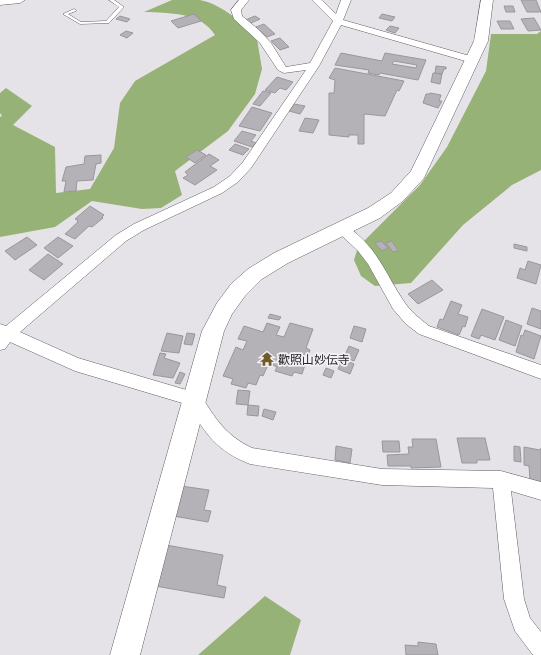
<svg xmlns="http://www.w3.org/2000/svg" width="541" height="655" font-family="Commissioner,'Noto Sans JP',sans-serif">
  <rect width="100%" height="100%" fill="#e6e3e8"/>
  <!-- forest -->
  <path fill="#97b276" d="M172 0C181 0 191 0 200 0 221 4 240 22 256 33L262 69 255 94 228 131 175 171 182 195 161 208 142 209 92 201 55 227 0 237V117L2 116 0 113V93L6 88 32 106 13 125 55 147 56 193 90 189 114 148 120 103 135 81 215 35C201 12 169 13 144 12Z
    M541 31V170L512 185 463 225 411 283 375 286 361 276 354 260 358 247 420 185 447 147 486 71 491 34H537Z
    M265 596 301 620 290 655H198Z"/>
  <!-- building -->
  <path fill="#b5b2b7" stroke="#9a979c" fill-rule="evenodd" d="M521 0H536L541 12H527Z
    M504 6H513L515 12H506Z
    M194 14 201 21 178 28 171 21Z
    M382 14 395 17 392 21 379 18Z
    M120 16 130 19 127 22 116 19Z
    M255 16 260 19 249 24 245 20Z
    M534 18 541 30 528 31 521 19Z
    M497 21H510L514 29H501Z
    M264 24 275 34 267 37 256 27Z
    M390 26 399 28 395 33 386 30Z
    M126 31 133 33 127 38 120 35Z
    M280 38 289 47 280 50 271 41Z
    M341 53 382 61 385 53 426 60 418 80 380 73 379 75 368 73 369 70 335 65ZM394 61 417 65 416 68 392 64Z
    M436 66 446 67V69H444L442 74 435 73Z
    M335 68 404 81 399 91 397 90 385 116 364 114V144H358V135H349V137L329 135V93H334L335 80 329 78Z
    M433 73 442 74 440 84 431 82Z
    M277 77 293 82 286 90 280 88 275 93 265 90Z
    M263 91 271 93 260 106 253 104Z
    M430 93 441 95 439 101H442L438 108 423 103 426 94H429Z
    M294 104 305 106 300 114 289 111Z
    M252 107 272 113 260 131 239 126Z
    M305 118 319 120 313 133 299 131Z
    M242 131 256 135 251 141 256 143 252 147 234 141Z
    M235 144 249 149 243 155 229 150Z
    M197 150 206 155 195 163 186 157Z
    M209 154 219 160 210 166 217 170 195 185 183 178 188 175 185 172Z
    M101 155V163L96 164 93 180 77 181 76 191 64 192 66 181H62L66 167 84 164 85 156Z
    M90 206 104 215 102 217 103 218 92 227 89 226 75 239 65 234 78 222H77L78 220 75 219Z
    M27 237 37 245 15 260 5 251Z
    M58 237 73 246 58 258 44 248Z
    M381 241 388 248 382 251 375 243Z
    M392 241 398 251 393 252 386 243Z
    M514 244 527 247V251L514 248Z
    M48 254 63 264 44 280 29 270Z
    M528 261 541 265 536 284 517 278 520 268 525 270Z
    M432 280 443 290 418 304 408 294Z
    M451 301 462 305 458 314 468 317 465 327 463 326 459 335 437 327 440 319 443 320Z
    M532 308 541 311V329L527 324Z
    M482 309 504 317 495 340 481 335 479 339 471 336Z
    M270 314 281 317 279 320 268 318Z
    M506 320 522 326 515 346 499 340Z
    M267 323 280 327 276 335 284 337 290 323 313 329 306 348 310 350 302 374 294 372 292 376 275 371 277 367 264 361 263 365 267 367 263 376 260 375 256 385 248 383 246 388 231 384 233 379 223 376 236 347 243 350 247 341 238 339 244 326 263 332Z
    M354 326 366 329 362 342 350 338Z
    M525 330 541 336 534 359 516 352 521 335 523 336Z
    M167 333 183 336 179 353 161 351Z
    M187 333 195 334 192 345 184 344Z
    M349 346 359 350 354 361 344 357Z
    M160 353 166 354 164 358 180 363 173 378 153 375Z
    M342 359 354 364 350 374 338 369Z
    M326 368 334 371 331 378 323 375Z
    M180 372 185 374 180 384 175 383Z
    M238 390 250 391 248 405 236 404Z
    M248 405 259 406 258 416 247 415Z
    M264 409 276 412 273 420 262 416Z
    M457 438H485L490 460H477V463H462Z
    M412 439H436L441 467 411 468V466H388L387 455 409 454 408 447H413Z
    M382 441H399L400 452H383Z
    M336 446 352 449 350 463 335 460Z
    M514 446 520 447 521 462 514 461Z
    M524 447 540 450 541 448V482L530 480 529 466 524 465Z
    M181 486 209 490 204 510 211 511 208 522 173 516Z
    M166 545 223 555 217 585 226 587 224 598 155 586Z
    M418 642 436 644 438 655H406L405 645 418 646Z"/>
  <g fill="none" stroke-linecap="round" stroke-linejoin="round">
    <defs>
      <path id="lane" d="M109 0H114L124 7 109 23 80 24 63 14 74 9 76 10V11L68 14 81 22 106 21 119 7Z"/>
      <path id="street" d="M0 0H25L20 3 0 5Z
        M239 0H249L241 10 242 16 259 30 271 43 286 67 310 63 333 21 312 0H322L336 14 341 0H351L343 20 477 58 478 60 473 63 469 62 341 25 319 66 251 168 238 182 222 193 144 230 126 241 20 332 78 358 200 394C215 418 225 435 252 448L382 469 501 471 541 482V500L511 491 524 599 530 618 541 632V655H533L515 631 504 599 493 488 382 485 250 464C217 451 205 434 189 405L75 371 10 342 5 349 0 350V324L6 326 116 235 134 224 214 187 230 176 243 162 306 70 284 73 278 70 260 43 234 19 231 10Z
        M342 223C348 225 352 230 357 234 379 253 387 276 403 300 409 310 419 318 429 326L541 365V379L419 334 406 324 393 309 368 264 358 251 337 231 335 228 337 225Z"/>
      <path id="secondary" d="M481 0H493L488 41 424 178 403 201 380 218 288 263 262 279 245 296 232 314 224 331 140 655H110L202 331 217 303 231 284 248 269 274 253 368 208 391 193 411 171 474 41Z"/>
    </defs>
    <!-- lane casing -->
    <use href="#lane" stroke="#615e63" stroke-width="1"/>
    <!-- street casing -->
    <use href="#street" stroke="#615e63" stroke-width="1"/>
    <!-- secondary casing -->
    <use href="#secondary" stroke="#615e63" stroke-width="1"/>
    <!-- lane -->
    <use href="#lane" fill="#fff" fill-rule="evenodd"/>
    <!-- street -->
    <use href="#street" fill="#fff" fill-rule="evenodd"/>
    <!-- secondary -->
    <use href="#secondary" fill="#fff" fill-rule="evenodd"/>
  </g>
  <!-- icons -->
  <defs>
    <symbol id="temple-bare" viewBox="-9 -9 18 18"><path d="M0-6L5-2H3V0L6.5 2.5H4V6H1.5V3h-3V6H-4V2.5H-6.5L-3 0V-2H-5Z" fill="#725b2b" stroke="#f4f0f5" stroke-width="2.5" paint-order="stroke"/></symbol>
  </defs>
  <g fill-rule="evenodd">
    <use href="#temple-bare" x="257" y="349" width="20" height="20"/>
  </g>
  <g text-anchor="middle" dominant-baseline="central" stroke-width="3.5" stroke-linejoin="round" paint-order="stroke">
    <!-- poi labels -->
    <g font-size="12" fill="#272628" stroke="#f4f0f5" text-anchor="start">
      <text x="278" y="359">歡照山妙伝寺</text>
    </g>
  </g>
</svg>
